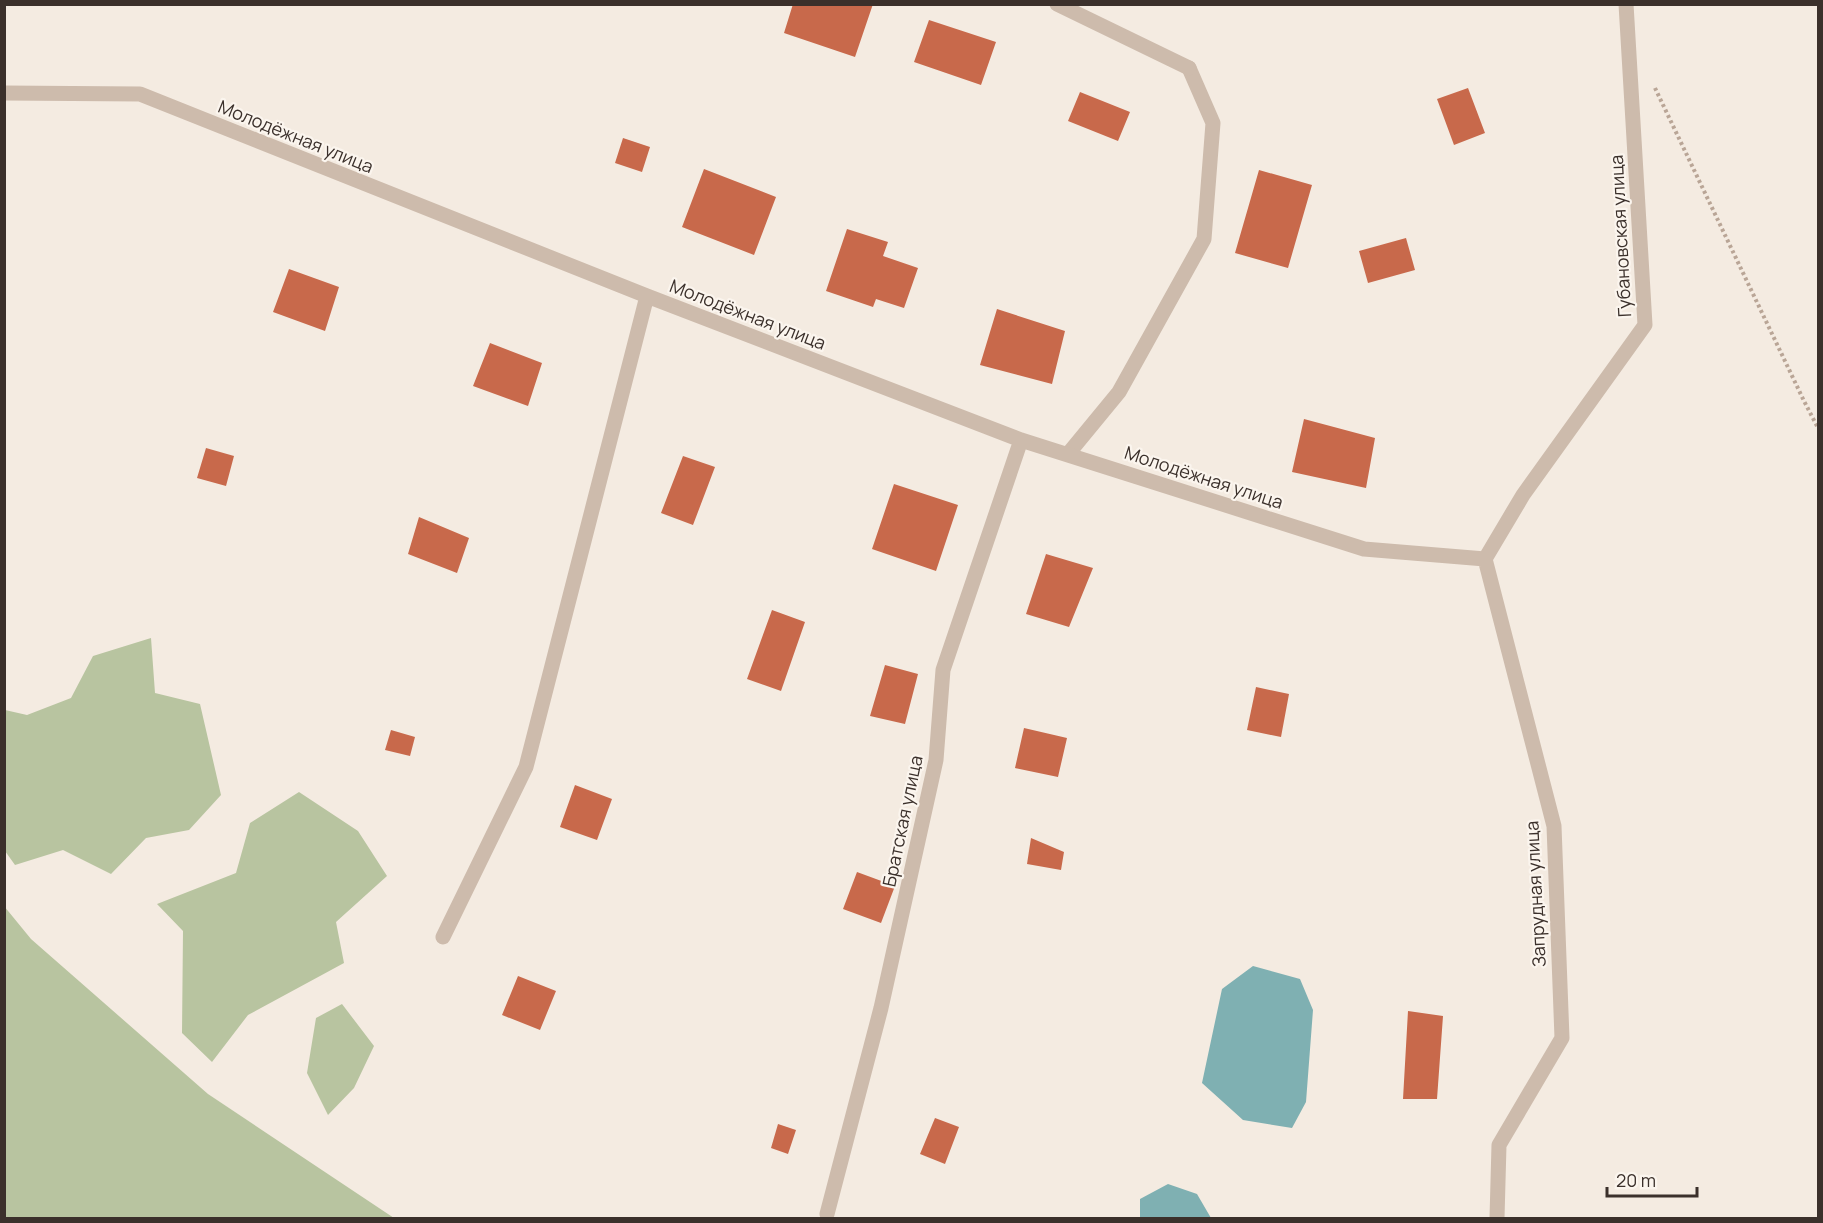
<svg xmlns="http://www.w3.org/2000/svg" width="1823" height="1223" font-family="Manrope,sans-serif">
  <rect width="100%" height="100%" fill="#f4ebe1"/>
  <!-- green -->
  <path fill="#b8c4a0" d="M151 638 155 693 200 704 221 795 189 830 146 838 111 874 63 850 15 865 5 851V710L27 715 71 698 93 656Z
    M299 792 358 831 387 876 336 922 344 963 248 1015 212 1062 182 1033 183 931 157 904 236 873 250 823Z
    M4 906 31 939 208 1094 394 1218H5Z
    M342 1004 374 1046 354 1088 328 1115 307 1073 316 1018Z"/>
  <!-- water -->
  <path fill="#7fb0b2" d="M1253 966 1300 979 1313 1010 1306 1102 1292 1128 1243 1120 1202 1083 1222 989Z
    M1168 1184 1197 1194 1211 1218H1140V1199Z"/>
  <!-- building -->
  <path fill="#c8694b" d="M793 4H873L855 57 784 33Z
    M929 20 996 42 981 85 914 62Z
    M1468 88 1485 133 1454 145 1437 99Z
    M1080 92 1130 112 1118 141 1068 121Z
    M623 138 650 147 642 172 615 163Z
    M704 169 776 197 754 255 682 227Z
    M1259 170 1312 185 1288 268 1235 253Z
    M847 229 888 242 883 256 918 268 904 308 876 299 873 307 826 291Z
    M1406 238 1415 270 1368 283 1359 251Z
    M289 269 339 287 325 331 273 312Z
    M997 309 1065 331 1052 384 980 365Z
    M490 343 542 363 528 406 473 386Z
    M1304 419 1375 438 1366 488 1292 472Z
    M206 448 234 456 226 486 197 478Z
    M683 456 715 467 693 525 661 513Z
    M894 484 958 505 936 571 872 549Z
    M419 517 469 538 457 573 408 554Z
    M1046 554 1093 568 1069 627 1026 614Z
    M772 610 805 622 781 691 747 679Z
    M885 665 918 674 905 724 870 716Z
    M1256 687 1289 694 1281 737 1247 730Z
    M1024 728 1067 738 1058 777 1015 768Z
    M391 730 415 737 410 756 385 750Z
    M575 785 612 799 597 840 560 827Z
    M1031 838 1064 852 1061 870 1027 864Z
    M857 872 895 886 881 923 843 909Z
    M518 976 556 991 540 1030 502 1015Z
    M1408 1011 1443 1016 1437 1099H1403Z
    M935 1118 959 1127 945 1164 920 1154Z
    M778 1124 796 1130 788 1154 771 1148Z"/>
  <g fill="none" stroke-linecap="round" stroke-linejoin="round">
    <!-- path -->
    <path stroke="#b9a596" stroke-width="4" stroke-dasharray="3 3" stroke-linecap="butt" d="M1655 88 1804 401 1818 428"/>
    <!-- service -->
    <path stroke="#cdbbac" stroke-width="15" d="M1068 454 1119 392 1204 239 1213 123 1189 68"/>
    <!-- minor -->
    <path stroke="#cdbbac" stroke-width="15" d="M1057 4 1189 68
      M4 93 140 94 647 296 1021 440 1364 549 1485 559
      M1485 559 1554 826 1562 1038 1499 1145 1497 1218
      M1485 559 1523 495 1645 325 1626 4
      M443 937 526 767 647 296
      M827 1214 881 1008 936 760 943 670 1021 440"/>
  </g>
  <g text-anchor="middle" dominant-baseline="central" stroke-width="4.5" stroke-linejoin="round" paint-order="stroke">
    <!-- street labels -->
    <g font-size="18" fill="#3b302b" stroke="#fbf5ee">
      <text transform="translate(296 136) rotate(22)">Молодёжная улица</text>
      <text transform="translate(1620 236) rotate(-93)">Губановская улица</text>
      <text transform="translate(748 314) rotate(21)">Молодёжная улица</text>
      <text transform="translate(1204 477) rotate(18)">Молодёжная улица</text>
      <text transform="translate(902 821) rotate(-78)">Братская улица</text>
      <text transform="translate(1535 894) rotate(-93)">Запрудная улица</text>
    </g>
  </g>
  <!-- border -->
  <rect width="1823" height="1223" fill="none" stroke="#3b302b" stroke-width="12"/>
  <!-- scale -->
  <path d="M1607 1187v9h90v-9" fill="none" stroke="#3b302b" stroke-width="3"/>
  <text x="1616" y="1187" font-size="18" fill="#3b302b" stroke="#fbf5ee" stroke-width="4.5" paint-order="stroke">20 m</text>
</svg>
